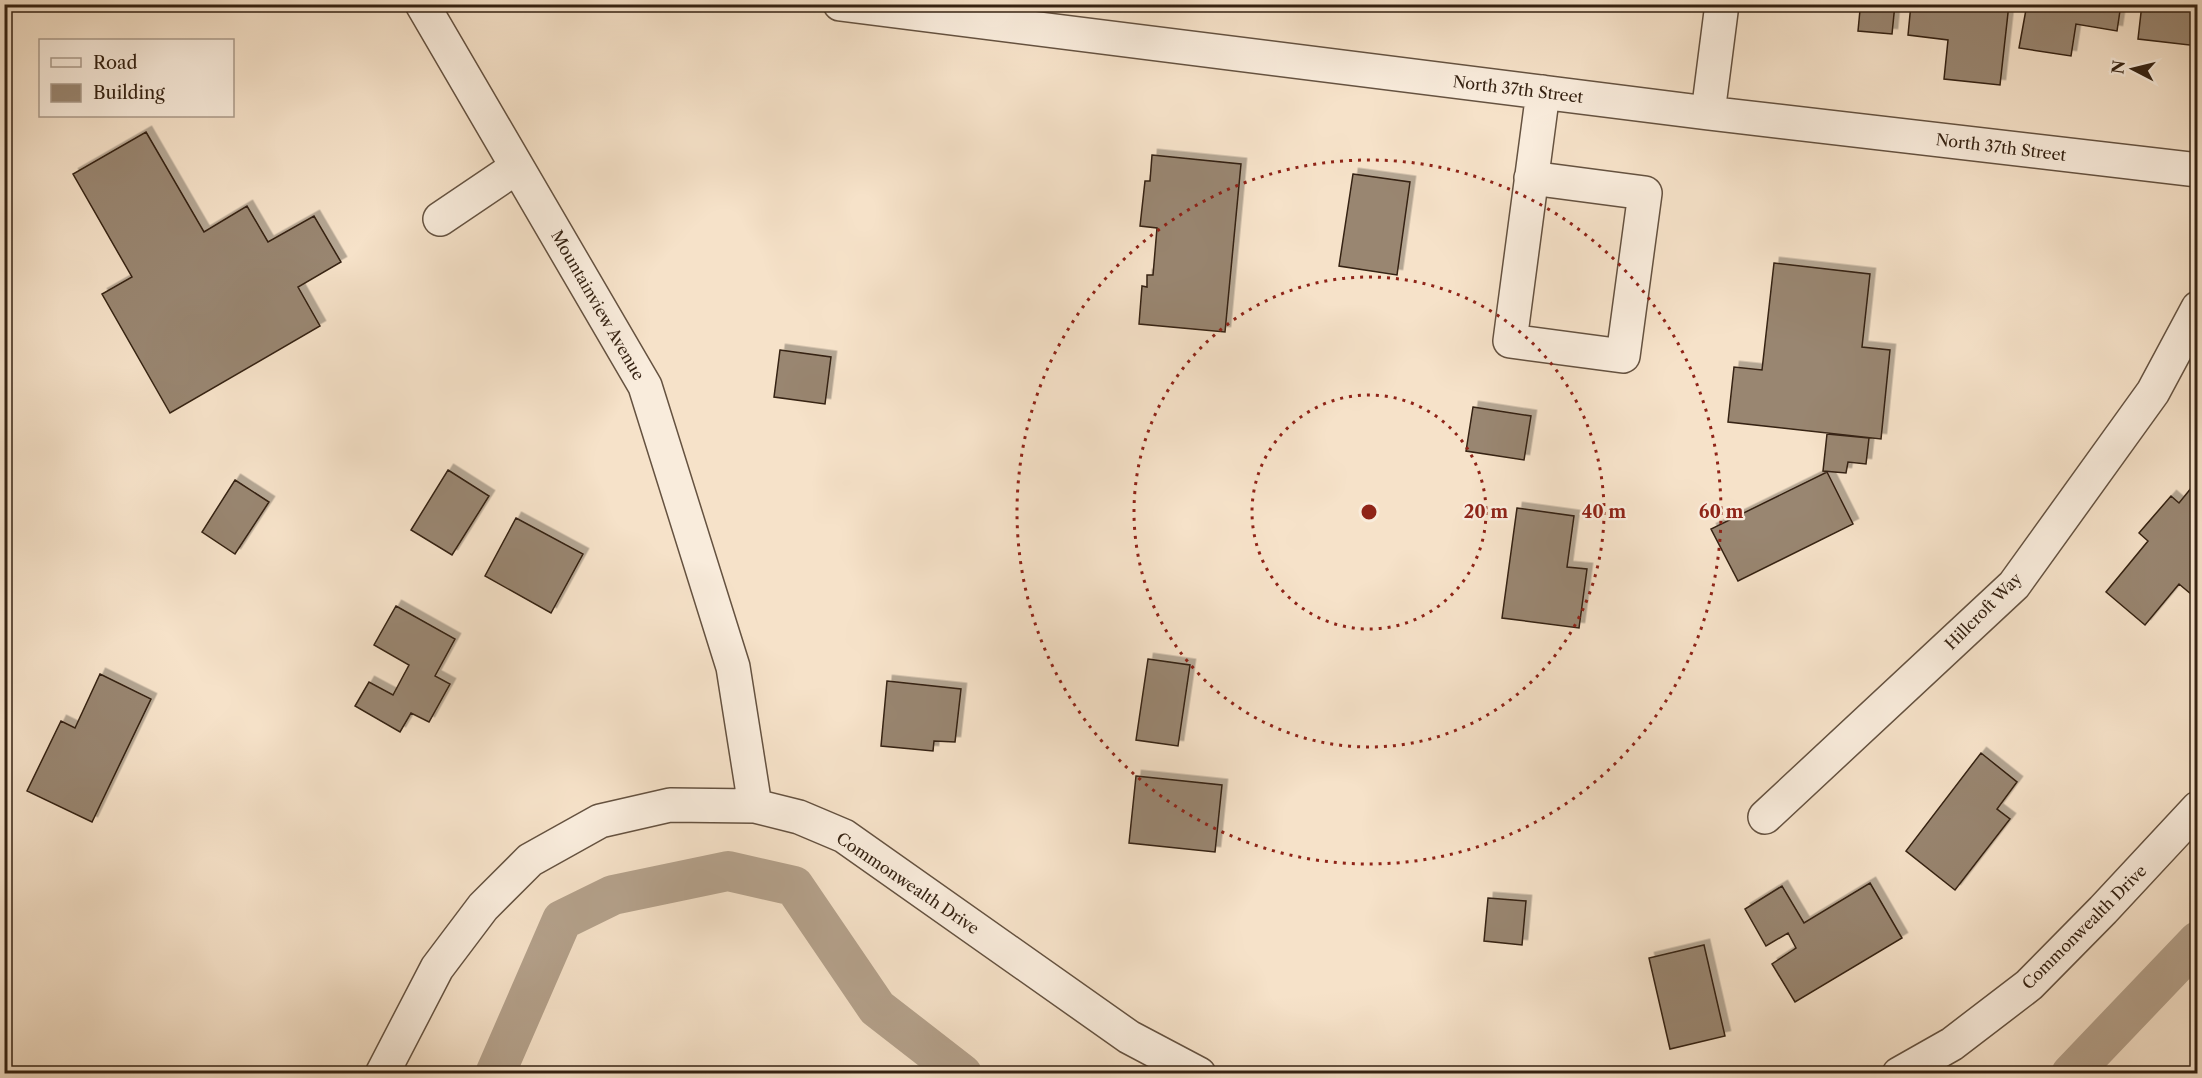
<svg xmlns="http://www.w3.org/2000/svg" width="2202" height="1078" font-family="'Libre Caslon Text',serif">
  <defs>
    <filter id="shadow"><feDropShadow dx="5.5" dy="-5.5" stdDeviation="0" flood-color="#0004"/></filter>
  </defs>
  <rect width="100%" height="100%" fill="#f6e2c9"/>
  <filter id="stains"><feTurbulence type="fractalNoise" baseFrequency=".00333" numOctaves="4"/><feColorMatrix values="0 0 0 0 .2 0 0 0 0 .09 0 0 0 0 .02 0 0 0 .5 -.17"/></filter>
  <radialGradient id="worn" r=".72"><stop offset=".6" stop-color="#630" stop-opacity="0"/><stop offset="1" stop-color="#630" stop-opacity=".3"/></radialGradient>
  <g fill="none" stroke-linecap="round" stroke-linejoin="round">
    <!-- canal -->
    <path stroke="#b4a18b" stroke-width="40" d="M495 1074 562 920 613 895 728 871 794 886 877 1008 962 1074
      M2071 1074 2198 941"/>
  </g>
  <!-- building -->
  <path fill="#998671" stroke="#352212" stroke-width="1.5" filter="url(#shadow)" d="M1566 4H1624V9L1565 8Z
    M1816 4H1895L1892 34 1858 31 1860 10Z
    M1911 4H2009L2000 85 1944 79 1948 40 1908 35Z
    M2027 4H2121L2117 31 2076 24 2071 56 2019 48Z
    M2142 4H2198V46L2138 39Z
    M146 132 204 232 247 206 268 242 314 216 341 262 298 287 320 326 170 413 102 294 132 277 73 174Z
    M1152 155 1241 164 1225 332 1139 324 1142 286 1147 287V275H1153L1157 228 1140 226 1145 181H1150Z
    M1353 174 1410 182 1397 275 1339 266Z
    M1774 263 1870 274 1862 347 1890 350 1881 439 1728 422 1734 367 1762 370Z
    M780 350 831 357 825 404 774 397Z
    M1473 407 1531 416 1524 460 1466 451Z
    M1827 434 1869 438 1866 464 1848 462 1846 473 1823 471Z
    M448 470 489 496 452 555 411 530Z
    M1827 472 1853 524 1738 581 1711 529Z
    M235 480 269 502 235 554 202 532Z
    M2192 487 2198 491V600L2179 584 2145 625 2106 592 2148 541 2139 533 2171 496 2179 503Z
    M1517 508 1574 516 1567 567 1587 569 1579 628 1502 618Z
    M516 518 583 554 551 613 485 576Z
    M396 606 455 639 435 676 450 684 429 722 411 713 400 732 355 706 369 682 393 695 409 665 374 645Z
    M1148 659 1190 665 1178 746 1136 740Z
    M100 674 151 699 92 822 27 791 61 721 75 728Z
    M887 681 961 689 955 742 934 741 933 751 881 746Z
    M1981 753 2017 782 1997 809 2010 819 1955 890 1906 851Z
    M1136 776 1222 785 1215 852 1129 843Z
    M1870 883 1902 938 1795 1002 1772 964 1796 948 1788 933 1766 946 1745 909 1782 886 1804 923Z
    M1488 898 1526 901 1522 945 1484 941Z
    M1704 945 1725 1036 1670 1049 1649 958Z"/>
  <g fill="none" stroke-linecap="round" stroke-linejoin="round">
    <defs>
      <path id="minor" d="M422 4 645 386 733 667 755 806
        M840 4 1708 113 2198 170
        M1708 113 1722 4
        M1531 178 1645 193 1623 356 1510 341 1543 92
        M440 219 517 167
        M1765 817 2014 585 2153 392 2198 308
        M382 1074 437 968 483 907 530 860 600 821 670 805 755 806 799 817 844 836 1129 1037 1199 1074
        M1899 1074 1952 1044 2029 985 2103 910 2198 808"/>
    </defs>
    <!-- minor casing -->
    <use href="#minor" stroke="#655240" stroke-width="36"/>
    <!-- minor -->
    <use href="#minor" stroke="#f9ecdc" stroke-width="33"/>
  </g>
  <!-- distance rings -->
  <g fill="none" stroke="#8f2418" stroke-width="3" stroke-dasharray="3 6">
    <circle cx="1369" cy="512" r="117"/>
    <circle cx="1369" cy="512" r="235"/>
    <circle cx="1369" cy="512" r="352"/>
  </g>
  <g text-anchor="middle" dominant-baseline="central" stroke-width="4.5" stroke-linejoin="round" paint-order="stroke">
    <!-- street labels -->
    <g font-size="16" fill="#352212" stroke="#f9ecdc">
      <text transform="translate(1518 89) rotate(7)">North 37th Street</text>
      <text transform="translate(2001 147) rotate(7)">North 37th Street</text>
      <text transform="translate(598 305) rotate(60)">Mountainview Avenue</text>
      <text transform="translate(1983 611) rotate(-45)">Hillcroft Way</text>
      <text transform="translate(908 883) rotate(34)">Commonwealth Drive</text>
      <text transform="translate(2084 927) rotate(-45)">Commonwealth Drive</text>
    </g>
  </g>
  <circle cx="1369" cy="512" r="9" fill="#8f2418" stroke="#f9ecdc" stroke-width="3"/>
  <g font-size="18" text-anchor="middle" font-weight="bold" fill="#8f2418" stroke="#f9ecdc" stroke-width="4.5" stroke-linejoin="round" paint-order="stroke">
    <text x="1486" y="518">20 m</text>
    <text x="1604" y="518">40 m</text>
    <text x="1721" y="518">60 m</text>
  </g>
  <!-- margin -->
  <rect width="2202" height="1078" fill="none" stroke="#f6e2c9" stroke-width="24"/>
  <rect x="6" y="6" width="2190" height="1066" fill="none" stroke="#352212" stroke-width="3"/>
  <rect x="12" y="12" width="2178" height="1054" fill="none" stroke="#352212" stroke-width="1.5"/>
  <!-- legend -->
  <rect x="39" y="39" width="195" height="78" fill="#f9ecdc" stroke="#ab9b8b" stroke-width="1.5"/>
  <rect x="51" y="58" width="30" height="9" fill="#f9ecdc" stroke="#ab9b8b" stroke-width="1.5"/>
  <text x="93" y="69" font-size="18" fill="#352212">Road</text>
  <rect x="51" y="84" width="30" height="18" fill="#998671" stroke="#ab9b8b" stroke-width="1.5"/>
  <text x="93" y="99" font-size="18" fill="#352212">Building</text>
  <!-- north arrow -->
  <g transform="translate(2133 69) rotate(277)" stroke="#f9ecdc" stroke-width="4.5" paint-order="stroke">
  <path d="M0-4.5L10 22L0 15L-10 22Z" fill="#352212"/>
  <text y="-9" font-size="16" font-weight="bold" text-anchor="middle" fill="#352212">N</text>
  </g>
  <rect width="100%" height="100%" filter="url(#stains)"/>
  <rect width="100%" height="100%" fill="url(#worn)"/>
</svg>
